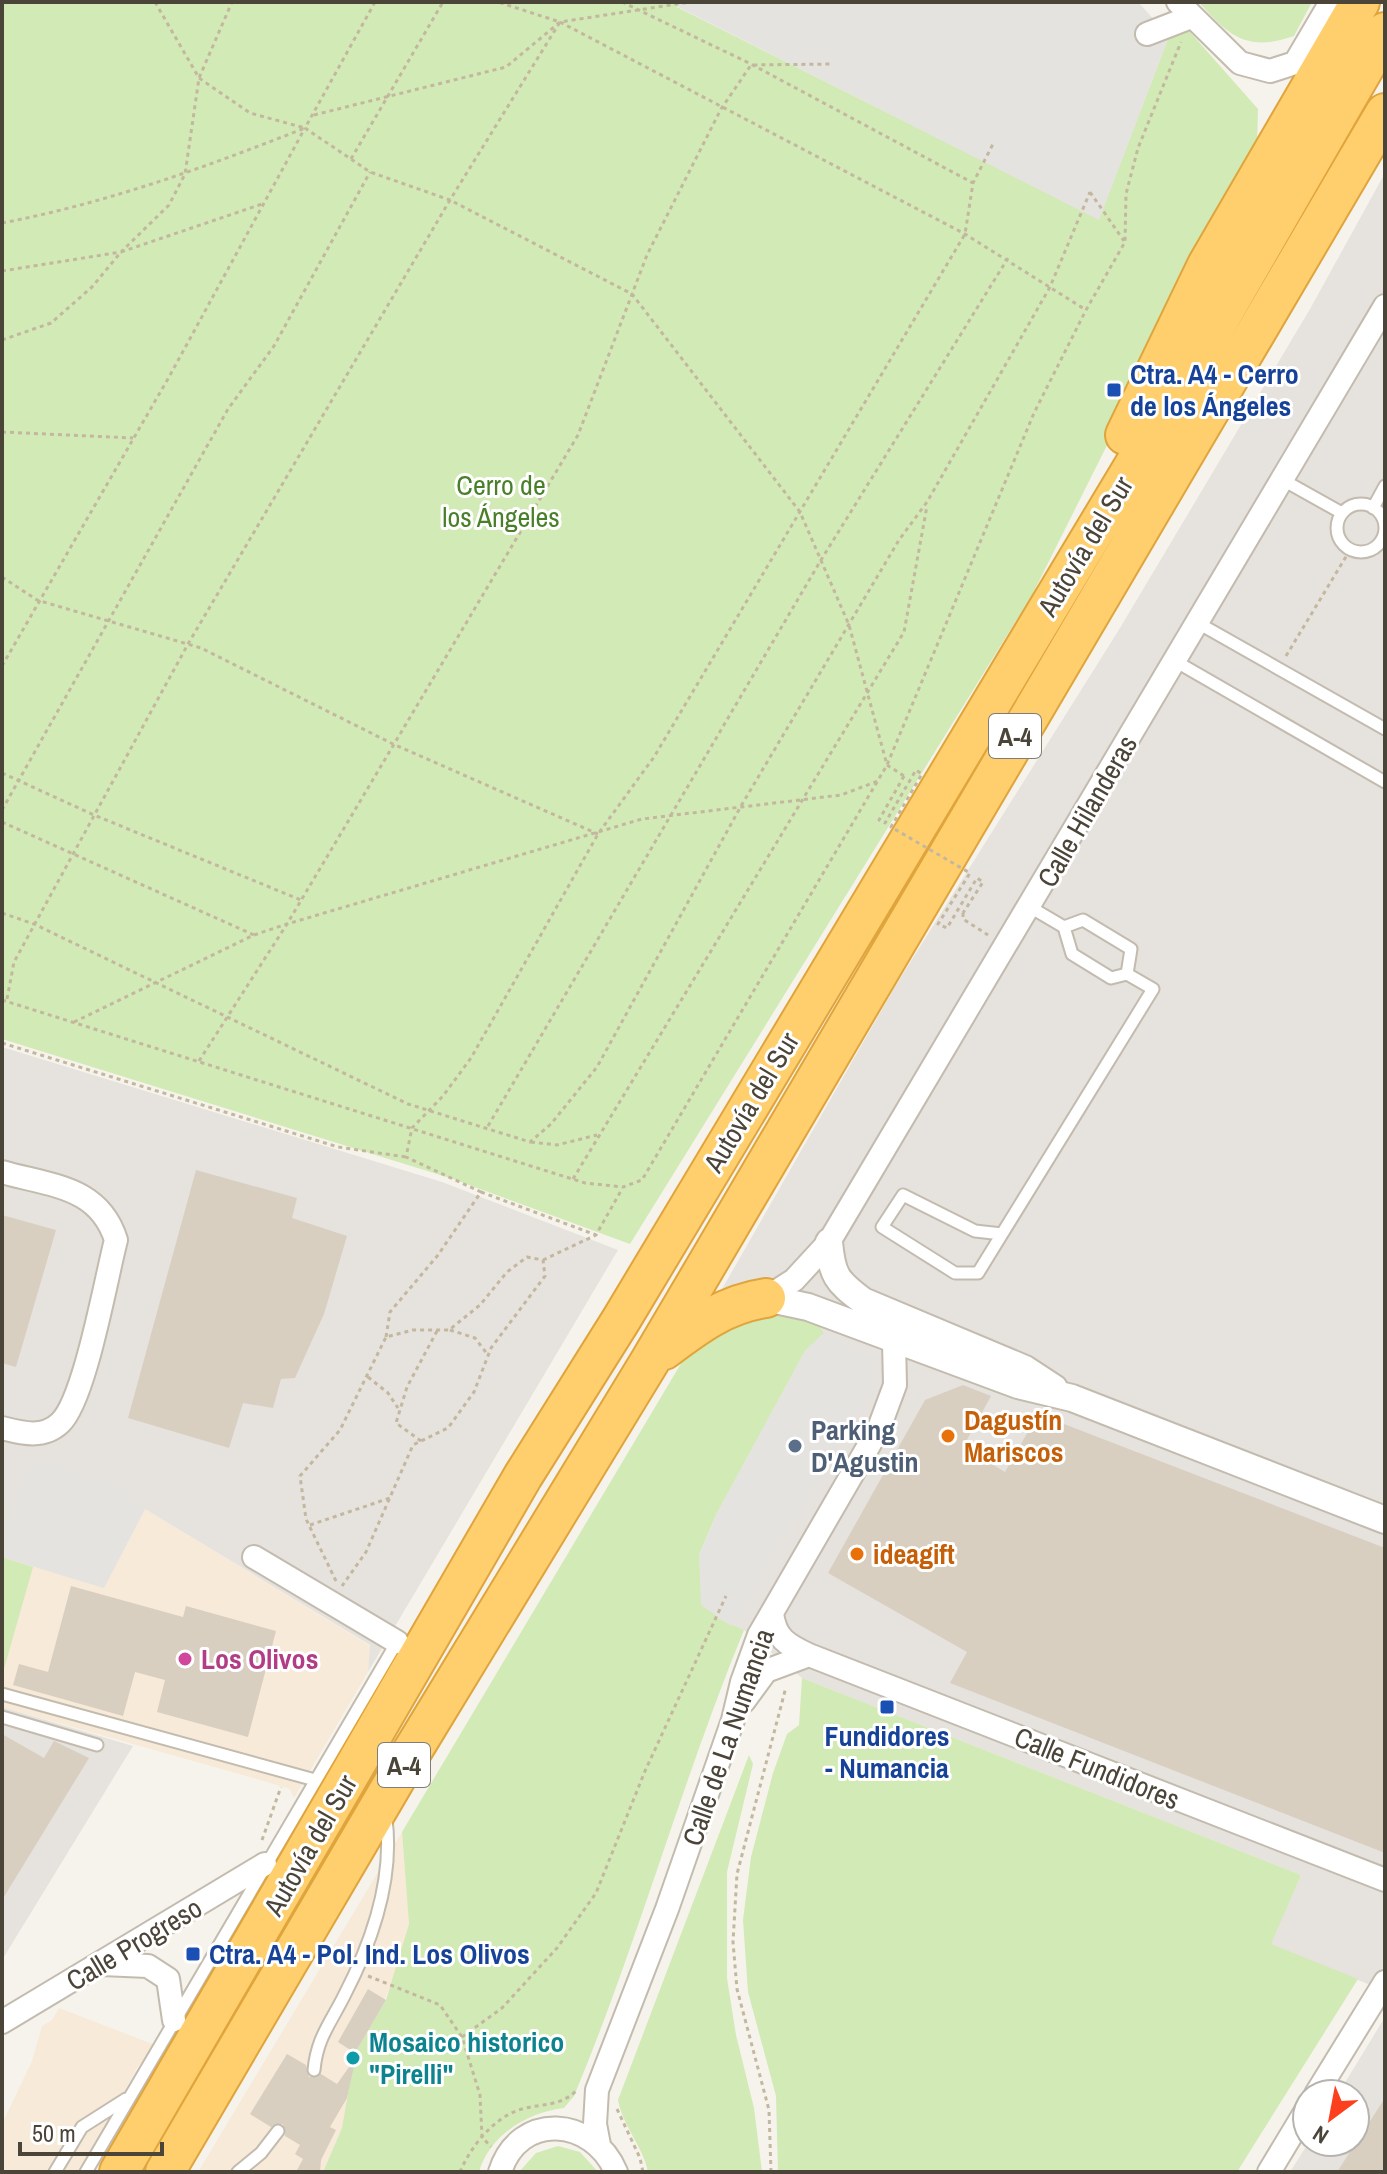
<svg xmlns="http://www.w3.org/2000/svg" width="1387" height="2174" font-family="'Archivo Narrow',sans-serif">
  <rect width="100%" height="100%" fill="#f6f3ec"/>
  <!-- commercial -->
  <path fill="#f7ead8" d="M145 1509 370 1646 368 1672 294 1798 290 1789 257 1779 2 1707V1557L104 1588Z
    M402 1832 409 1923 396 1972 351 2081 342 2128 323 2172H198Z
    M59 2008 155 2045 137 2068 80 2172H2V2124L32 2061 42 2026 52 2020Z"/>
  <!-- industrial -->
  <path fill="#e6e2dd" d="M1385 173V1991L1270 1944 1301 1875 802 1678 744 1630 717 1618V1513L805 1351 823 1333 817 1325 718 1296 896 985 1120 628 1310 309Z
    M2 1047 442 1182 618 1250 368 1672 370 1645 145 1509 104 1588 2 1557Z
    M2 1707 133 1746 2 1960Z
    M1385 2017V2172H1290L1309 2142H1355V2094H1338Z"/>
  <!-- green -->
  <path fill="#d2eab5" d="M2 2H678L677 7 1099 219 1169 36 1182 23 1258 109 1257 146 1032 595 630 1244 453 1179 2 1039Z
    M1199 2H1312L1294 36C1248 52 1229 37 1199 2Z
    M766 1311 818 1325 824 1333 805 1351 717 1513 699 1555 717 1618 744 1630C681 1783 638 1943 574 2096L564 2108C528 2112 489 2135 479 2172H323L342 2128 355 2053 386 2000 409 1924 402 1832 698 1335Z
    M2 1557 33 1567 2 1676Z
    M802 1678 1301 1875 1271 1944 1358 1979 1237 2172H778L776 2096 748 1992 743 1920 751 1857 773 1773 787 1734 799 1725Z
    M749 1755 753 1764 727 1872V1978L736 2035 754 2108 762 2172H648C643 2146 623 2127 618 2100Z
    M558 2146 580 2152 598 2172H519L536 2153Z"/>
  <!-- parking -->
  <path fill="#e5e3e0" d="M678 2H1138L1169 36 1099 220 676 6Z
    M824 1333 868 1354 875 1379 731 1626 701 1605 699 1555 717 1513 805 1351Z
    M49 1464 120 1487 145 1509 104 1588 2 1557 23 1474Z"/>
  <!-- building -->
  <path fill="#d8cfc1" d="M196 1170 297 1198 292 1218 347 1236 324 1314 295 1378 281 1379 273 1408 243 1403 229 1448 128 1418Z
    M2 1215 56 1230 16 1367 2 1363Z
    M963 1385 991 1396 963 1447 1005 1472 1038 1414 1385 1548V1853L950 1683 967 1652 828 1573 925 1400Z
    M71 1586 183 1617 186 1606 276 1631 248 1737 157 1712 165 1680 135 1672 123 1716 13 1685 19 1664 48 1672Z
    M2 1734 44 1758 54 1741 89 1758 2 1900Z
    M368 1989 386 2000 355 2053 338 2042Z
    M287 2054 306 2065 309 2077 321 2074 337 2084 356 2057 347 2098 330 2127 336 2130 321 2160 320 2172H296L303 2159 295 2154 300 2145 285 2136 283 2124 271 2127 250 2114Z
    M1385 2098V2172H1337Z"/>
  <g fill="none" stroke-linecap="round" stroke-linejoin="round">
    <defs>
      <path id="service" d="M1283 480 1342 513
        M1337 528a24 24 0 1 1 48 0a24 24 0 1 1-48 0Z
        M1373 508 1385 486
        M1198 623 1385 729
        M1175 661 1385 782
        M1064 927 1083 920 1131 949 1127 974
        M1002 1234 975 1231 903 1195 882 1227 955 1273H978L1153 989 1127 974 1111 978 1072 954 1064 927 1030 907
        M2 1694 315 1780
        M2 1717 97 1745
        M314 2070C317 2038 330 2024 344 1996 372 1942 394 1880 386 1819
        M55 2172 82 2127 126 2099
        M86 2172 397 1642
        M238 2172 261 2153 278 2131"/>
      <path id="minor" d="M1178 2 1240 63 1270 71 1295 63 1331 2
        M1147 34 1191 17
        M2 1172C51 1186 99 1186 116 1240 106 1278 85 1400 60 1423 43 1439 22 1433 2 1428
        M766 1298 794 1280 829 1242 1385 306
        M254 1557 397 1642
        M772 1613C775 1638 787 1645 809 1655L1385 1880
        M744 1701 766 1671 809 1655
        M102 1964 148 1966 168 1979 174 2020
        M2 2022 265 1864
        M1316 2094 1385 1982
        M599 2145 595 2124 597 2090 667 1909 733 1720 742 1682 759 1635 879 1428 895 1385 894 1342
        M500 2172C519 2111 593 2117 616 2172
        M1269 2172 1307 2109"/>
      <path id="tertiary" d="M829 1242C832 1275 836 1281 863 1301L1025 1369 1054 1388
        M766 1298 808 1307 1018 1385 1072 1398 1385 1520"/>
      <path id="motorway" d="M1125 435 1207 265 1360 2
        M664 1350C697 1325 725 1304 766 1298
        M119 2172 523 1476 621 1320 1163 417 1385 32
        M165 2172 402 1768 650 1361 1385 113"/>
    </defs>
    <!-- service casing -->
    <use href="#service" stroke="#c2bbae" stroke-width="15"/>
    <!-- minor casing -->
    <use href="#minor" stroke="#c2bbae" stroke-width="26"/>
    <!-- tertiary casing -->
    <use href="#tertiary" stroke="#c2bbae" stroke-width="30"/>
    <!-- motorway casing -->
    <use href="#motorway" stroke="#e0a43c" stroke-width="42"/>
    <!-- path -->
    <path stroke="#c4b79f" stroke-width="3" stroke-dasharray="4 4" stroke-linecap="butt" d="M155 2 199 78 250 113 305 128
      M375 2 305 128 370 172 450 200 560 22 498 2
      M622 2 749 63 973 183
      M560 22 965 234 1086 310
      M314 115 506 67 560 22 690 2
      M351 159 443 2
      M1090 192 1124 241
      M2 223C107 203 206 167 305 128
      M2 271 121 252 169 205 185 174 199 78 232 2
      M2 340 51 323 92 287 121 252 265 203
      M2 432 133 438
      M2 577 37 600 201 648 393 744 598 834
      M1286 656 1350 550
      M2 666 169 377 305 128
      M2 773 94 815 301 900
      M2 810 228 409 274 346 370 172
      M2 822 254 935
      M2 913 34 924 408 1104 530 1142 551 1124 597 1067 741 806 899 540 927 502 1050 287 1090 192
      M963 913V919L988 935
      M7 999 14 962 188 644 450 200 632 294 800 512 849 625 887 765 904 776
      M2 1000 585 1183 623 1187 642 1180 887 765 1034 413 1086 310 1125 242 1126 194 1138 148 1181 42
      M74 1022 254 935 287 924 642 819 841 795 878 781
      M2 1043 338 1147 406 1157
      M199 1061 287 924 578 435 647 255 721 109 751 65 832 64
      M488 1126 821 560 1008 258
      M531 1142 557 1145 597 1135
      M573 1179 904 632 927 506
      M481 1192 596 1235
      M543 1260 596 1235 622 1189
      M450 1330 475 1338 488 1355
      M386 1337 390 1312 438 1255 481 1192 406 1157 412 1128 443 1096 471 1058 598 834 654 757 965 234 973 183 993 144
      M368 1377 388 1393 398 1408
      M421 1441 396 1423 407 1387 437 1331
      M310 1525 390 1498
      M336 1581 306 1519 300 1476 340 1430 386 1337 413 1330H449L480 1305 507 1272 527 1257 543 1260 545 1276 491 1348 474 1392 448 1428 413 1445 366 1552 342 1586
      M262 1840 281 1787
      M368 1976 440 2005 462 2037 480 2095 482 2137 491 2147
      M462 2037 502 2008 557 1948 596 1893 645 1771 726 1596
      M617 2109 640 2158 643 2172
      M460 2172C470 2148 491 2121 516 2111 536 2103 559 2108 576 2091
      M771 2172 769 2110 737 1989 733 1942 737 1874 786 1687"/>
    <!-- service -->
    <use href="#service" stroke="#fff" stroke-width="11"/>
    <!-- minor -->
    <use href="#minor" stroke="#fff" stroke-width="22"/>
    <!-- tertiary -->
    <use href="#tertiary" stroke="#fff" stroke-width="26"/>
    <!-- motorway -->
    <use href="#motorway" stroke="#ffcf6e" stroke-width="38"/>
    <!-- path-bridge -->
    <path stroke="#c4b79f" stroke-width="3" stroke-dasharray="4 4" stroke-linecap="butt" d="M904 776 879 820 885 823 916 770 922 774 891 827 970 873 938 924 947 928 977 878 983 882 963 913"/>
  </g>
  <!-- markers -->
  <g fill="#1a4fb4" stroke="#fff" stroke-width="3">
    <rect x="1106" y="382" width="16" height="16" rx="4"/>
    <rect x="879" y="1699" width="16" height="16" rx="4"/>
    <rect x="185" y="1946" width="16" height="16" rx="4"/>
  </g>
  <g fill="#e8710a" stroke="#fff" stroke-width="3">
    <circle cx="948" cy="1436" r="8"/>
    <circle cx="857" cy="1554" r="8"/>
  </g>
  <circle fill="#5c6f8a" stroke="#fff" stroke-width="3" cx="795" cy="1446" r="8"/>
  <circle fill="#d1479c" stroke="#fff" stroke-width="3" cx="185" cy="1659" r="8"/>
  <circle fill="#0f9aa8" stroke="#fff" stroke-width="3" cx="353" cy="2058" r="8"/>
  <g text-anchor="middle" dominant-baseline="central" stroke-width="6" stroke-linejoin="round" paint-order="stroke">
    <!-- shield labels -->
    <g fill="#fff" stroke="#817c74" stroke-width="2">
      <rect x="989" y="714" width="52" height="44" rx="6"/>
      <rect x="378" y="1743" width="52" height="44" rx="6"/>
    </g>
    <g font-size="26" font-weight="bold" fill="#4b4439">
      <text x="1015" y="736">A-4</text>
      <text x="404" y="1765">A-4</text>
    </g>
    <!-- transit labels -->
    <g font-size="28" font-weight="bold" fill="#164399" stroke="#fff" text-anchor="start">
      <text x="1130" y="374">Ctra. A4 - Cerro<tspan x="1130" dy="32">de los Ángeles</tspan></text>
      <text x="887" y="1736" text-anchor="middle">Fundidores<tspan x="887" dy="32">- Numancia</tspan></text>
      <text x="209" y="1954">Ctra. A4 - Pol. Ind. Los Olivos</text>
    </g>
    <!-- park labels -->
    <g font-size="28" fill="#4a7f2a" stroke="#fff">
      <text x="501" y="485">Cerro de<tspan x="501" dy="32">los Ángeles</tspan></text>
    </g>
    <!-- street labels -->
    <g font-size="28" fill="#4b4439" stroke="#fff">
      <text transform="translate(1085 546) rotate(-59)">Autovía del Sur</text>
      <text transform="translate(1087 811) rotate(-60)">Calle Hilanderas</text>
      <text transform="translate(751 1102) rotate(-59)">Autovía del Sur</text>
      <text transform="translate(728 1737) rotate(-71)">Calle de La Numancia</text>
      <text transform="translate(1097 1768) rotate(22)">Calle Fundidores</text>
      <text transform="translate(310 1845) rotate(-60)">Autovía del Sur</text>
      <text transform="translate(134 1944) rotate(-31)">Calle Progreso</text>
    </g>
    <!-- food labels -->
    <g font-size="28" font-weight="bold" fill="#c56008" stroke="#fff" text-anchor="start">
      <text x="964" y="1420">Dagustín<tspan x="964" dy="32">Mariscos</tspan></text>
      <text x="873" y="1554">ideagift</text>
    </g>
    <!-- service labels -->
    <g font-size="28" font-weight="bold" fill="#4e5e75" stroke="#fff" text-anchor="start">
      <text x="811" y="1430">Parking<tspan x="811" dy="32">D'Agustin</tspan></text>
    </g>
    <!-- hotel labels -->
    <g font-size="28" font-weight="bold" fill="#b23c85" stroke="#fff" text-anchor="start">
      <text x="201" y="1659">Los Olivos</text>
    </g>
    <!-- culture labels -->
    <g font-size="28" font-weight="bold" fill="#0d838f" stroke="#fff" text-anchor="start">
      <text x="369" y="2042">Mosaico historico<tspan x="369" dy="32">"Pirelli"</tspan></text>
    </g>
  </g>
  <!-- border -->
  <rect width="1387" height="2174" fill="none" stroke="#4b4439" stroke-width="8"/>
  <!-- north arrow -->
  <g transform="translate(1331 2118) rotate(212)"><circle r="38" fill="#ffffff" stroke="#b7b4b0" stroke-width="2"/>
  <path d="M0-6L14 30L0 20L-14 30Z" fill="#fc3f1d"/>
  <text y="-12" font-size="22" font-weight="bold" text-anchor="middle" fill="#4b4439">N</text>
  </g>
  <!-- scale -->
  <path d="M20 2142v12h142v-12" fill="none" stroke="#4b4439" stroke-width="4"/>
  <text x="32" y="2142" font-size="24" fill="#4b4439" stroke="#ffffff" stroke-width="6" paint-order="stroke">50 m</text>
</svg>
